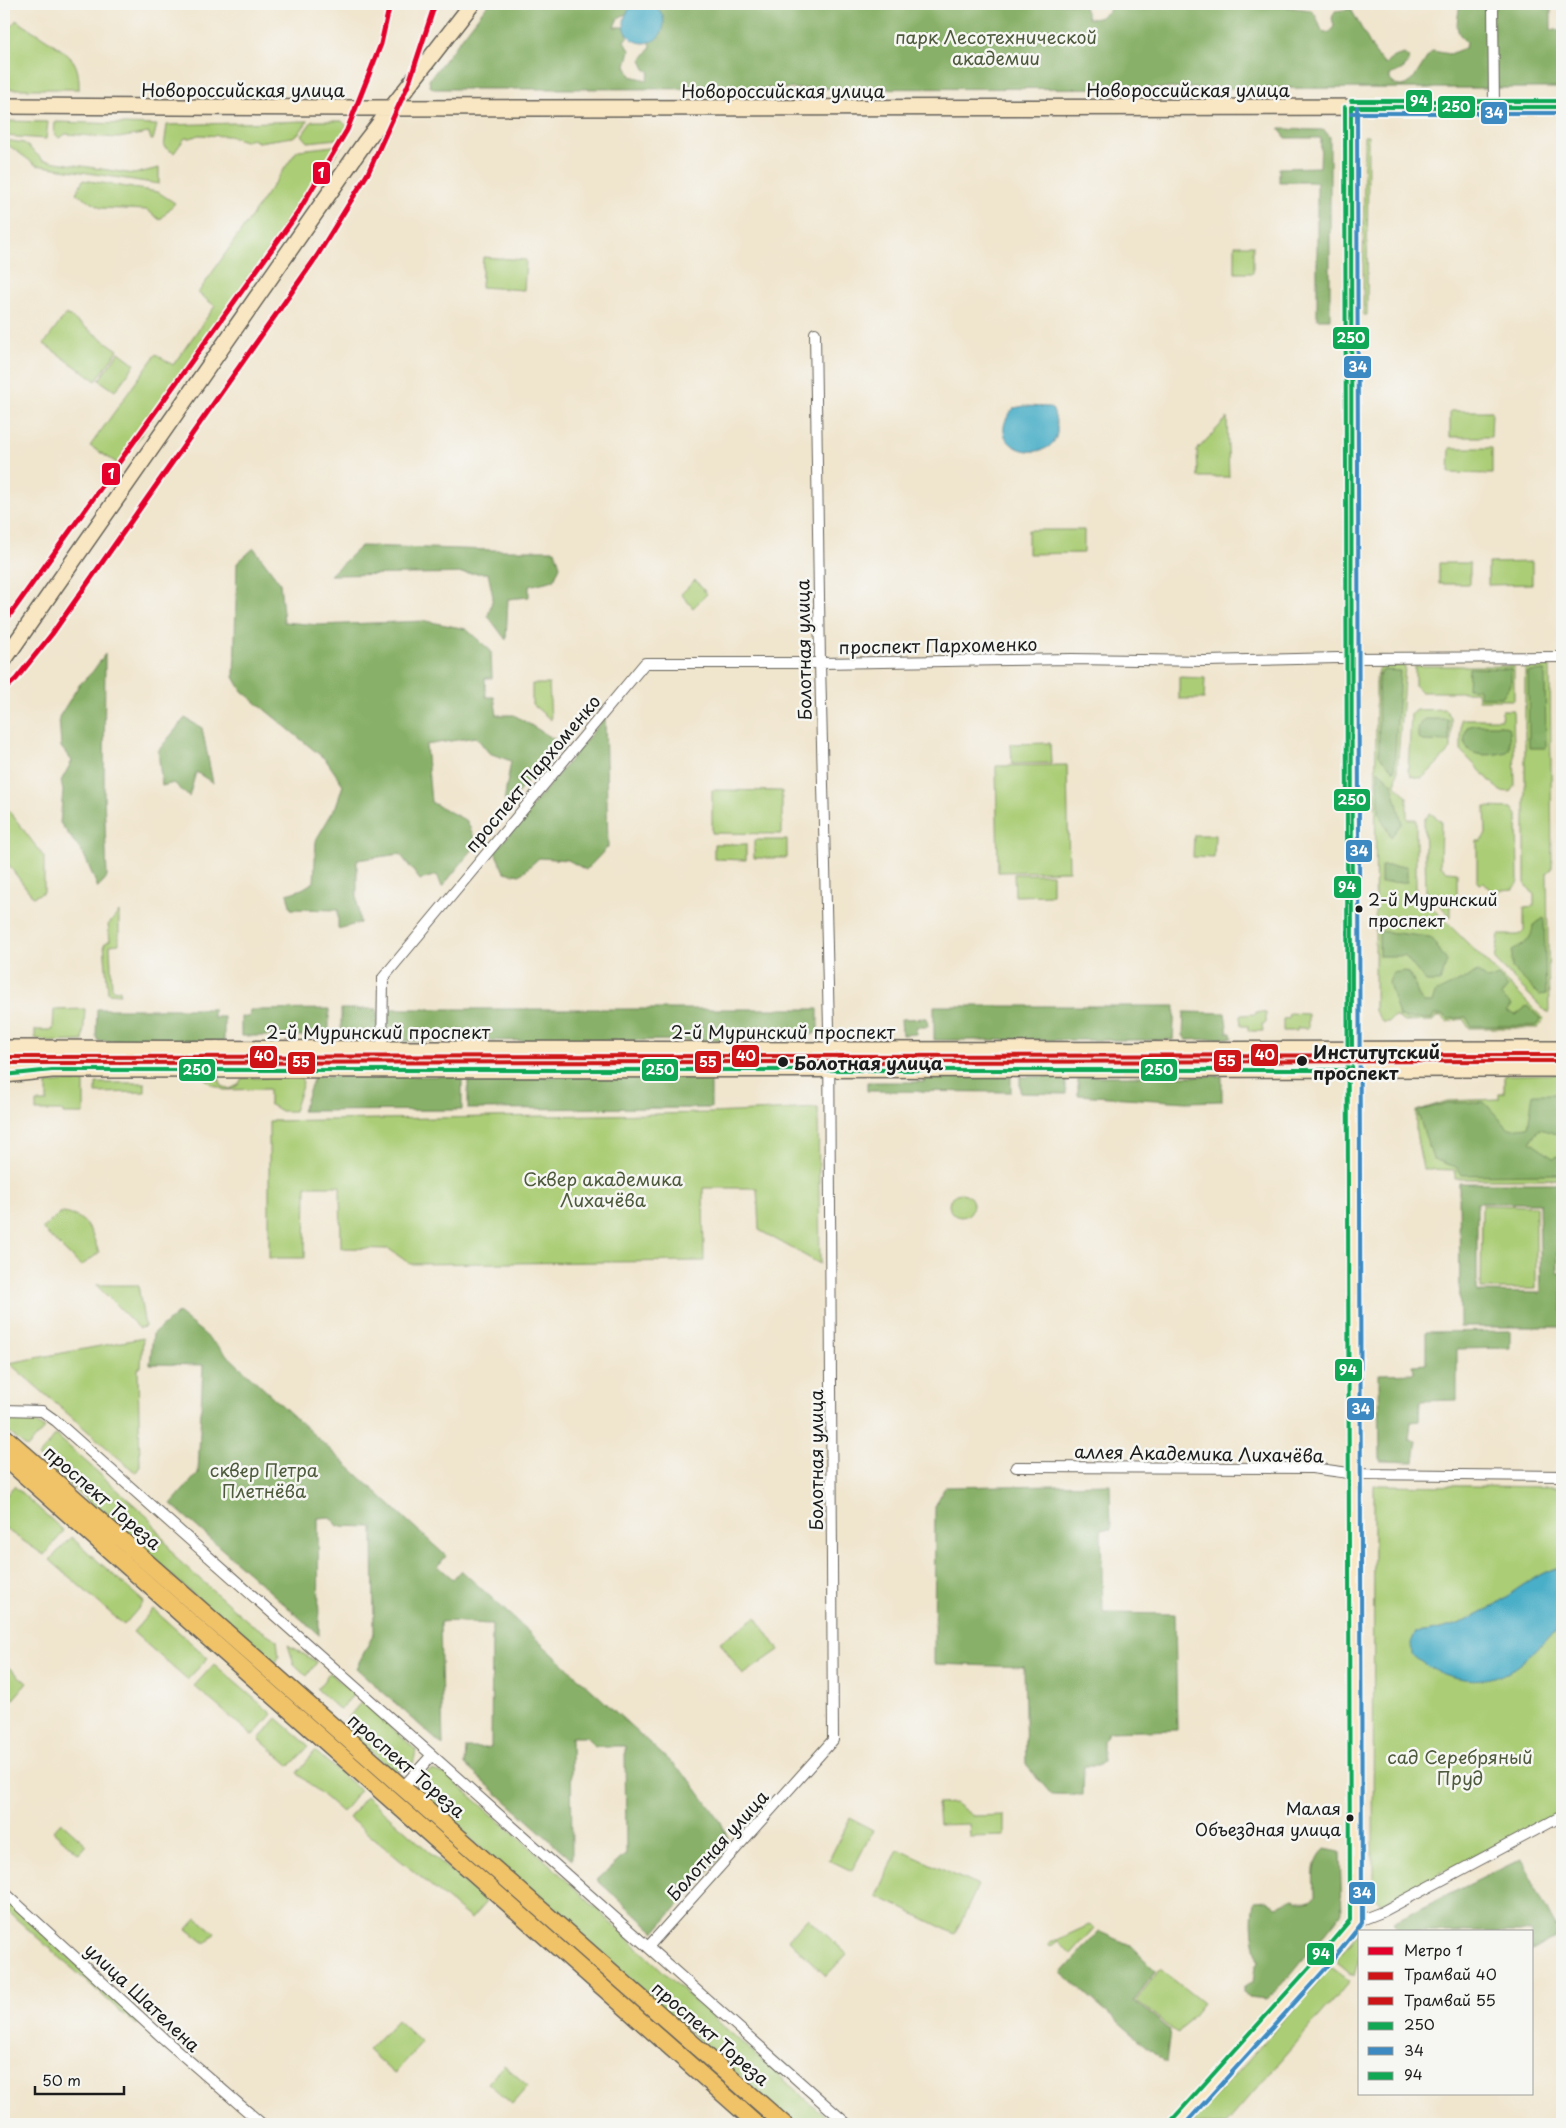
<svg xmlns="http://www.w3.org/2000/svg" width="1566" height="2128" font-family="'Playpen Sans',sans-serif">
  <rect width="100%" height="100%" fill="#f6f6f2"/>
  <filter id="ink" filterUnits="userSpaceOnUse"><feTurbulence type="fractalNoise" baseFrequency=".02" numOctaves="2"/><feDisplacementMap in="SourceGraphic" scale="10" xChannelSelector="R" yChannelSelector="G"/><feConvolveMatrix kernelMatrix="1 2 1 2 8 2 1 2 1" color-interpolation-filters="sRGB"/></filter>
  <filter id="wash" filterUnits="userSpaceOnUse"><feTurbulence type="fractalNoise" baseFrequency=".0096" numOctaves="4" result="noise"/><feDisplacementMap in="SourceGraphic" scale="20" xChannelSelector="R" yChannelSelector="G"/><feGaussianBlur stdDeviation="1.12" result="paint"/><feColorMatrix in="noise" values="0 0 0 0 0 0 0 0 0 0 0 0 0 0 0 0 0 1.4 0 .05"/><feComposite in="paint" operator="in"/></filter>
  <g filter="url(#wash)">
    <rect width="100%" height="100%" fill="#f0e5cd"/>
    <!-- green -->
    <path fill="#abcd76" stroke="#647449" d="M16 20C29 29 67 50 74 62 79 71 79 80 79 89H4V38Z
      M6 121 48 122 46 139 4 136V125Z
      M308 121 299 133 293 137 258 142 252 139 245 141 229 136 198 135 191 138H185L174 153 164 147 167 125Z
      M312 121H342L350 129 346 138 308 142 302 135Z
      M55 122 157 125 153 140H151L149 133 118 138 66 134 59 138 54 133Z
      M1364 136H1368L1367 315H1363Z
      M5 140 24 143 43 160 134 174 159 168V184L36 165 4 142Z
      M342 145 120 465 90 446 156 354 173 365 215 306 198 293 296 152 299 150Z
      M83 180 158 192 175 203 160 220 147 210 101 208 76 193Z
      M1235 245H1253V273H1235Z
      M483 257 526 260 524 290 481 287Z
      M66 314 118 350 96 381 44 344Z
      M119 352 135 364 115 391 99 380Z
      M1450 411H1492L1491 437H1450Z
      M1227 418 1229 477H1198L1197 450Z
      M1450 448H1492V474L1449 473Z
      M1028 530H1084V553L1028 554Z
      M1532 562V584L1488 585V563Z
      M1439 563H1470V584H1439Z
      M695 580 707 594 693 608 681 594Z
      M1381 666H1405L1396 785 1407 797V819H1416V892L1544 1019 1538 1028H1469L1463 1019 1446 1022 1441 1017H1436L1433 1021 1405 1022 1397 1017H1393L1389 1022H1382L1375 1011 1376 678Z
      M1415 666H1514V700H1478L1477 692H1421L1415 686Z
      M1525 666H1550L1552 869 1547 873 1549 1011 1548 1014 1495 960 1499 935H1519L1524 930V907L1534 906V895L1525 883Z
      M1179 677 1205 678 1204 699H1179Z
      M532 684H549L551 720 532 704Z
      M1445 709 1451 717V749L1427 774 1421 778 1411 776 1408 771 1411 714 1416 710Z
      M1502 710H1513L1515 785 1510 792 1500 791 1461 751V719H1501Z
      M1050 743 1051 763 1012 764 1011 744Z
      M1067 765 1069 871 998 872 996 766Z
      M712 790 782 791V834L712 833Z
      M4 804 44 857V892L33 897 4 859Z
      M1485 807 1512 808 1517 815 1518 881 1514 889 1500 890 1496 896 1484 883 1480 884 1477 880V841H1481L1486 834Z
      M1430 813 1441 821 1440 865 1447 871 1457 872V896L1451 903V917L1426 891 1424 820Z
      M1194 835H1215L1214 858 1193 857Z
      M754 840H787V858H754Z
      M714 844H746V860L714 859Z
      M1014 874H1052V895L1015 896Z
      M119 912V944L110 945 112 989 120 990V994L108 993 104 944 110 940 108 925Z
      M85 1009 83 1041 49 1042 35 1038V1030H53L54 1010Z
      M1256 1012 1266 1013V1023L1262 1024 1263 1031H1248V1026H1241L1240 1015 1256 1014Z
      M1289 1013 1308 1014V1028H1297V1031H1283V1019L1288 1018Z
      M1562 1074V1179H1455V1170L1423 1169 1416 1133V1111L1447 1101 1499 1099V1093H1504V1075Z
      M301 1077 303 1083 294 1111H281L269 1104V1089L224 1090 211 1084 204 1078H219L222 1086 230 1089 238 1085 242 1078Z
      M60 1082H84V1114H63V1111H36V1102H47V1084Z
      M96 1083H145V1092L96 1093Z
      M818 1108 820 1264 759 1230 757 1188H703L704 1261 410 1264 389 1249 341 1248 340 1186H306L305 1258H269V1121L711 1113Z
      M949 1205a12 12 0 1 1 24 0a12 12 0 1 1-24 0Z
      M1482 1205 1536 1206V1289H1481Z
      M63 1213C89 1217 91 1231 99 1253L81 1266 42 1229 58 1215Z
      M96 1285H138L145 1327 139 1328Z
      M143 1338 141 1367 138 1369 140 1466 136 1473 9 1363Z
      M22 1416 45 1428 27 1448 4 1428V1417Z
      M56 1435 150 1519 177 1559 250 1623 277 1640 279 1657 274 1666 38 1457Z
      M1374 1485 1562 1487V1566C1535 1574 1515 1591 1492 1607 1469 1622 1442 1631 1415 1633L1509 1671C1529 1659 1542 1640 1562 1628V1811L1382 1903 1373 1896Z
      M14 1486 64 1531 44 1555 4 1528V1498Z
      M71 1537 144 1602 124 1625 50 1560Z
      M153 1609 208 1658 187 1680 133 1632Z
      M756 1617 779 1650 743 1675 720 1642Z
      M288 1645 317 1662 307 1676 294 1664Z
      M214 1664 272 1714 253 1736 194 1686Z
      M6 1665 27 1683 4 1710V1667Z
      M330 1673 354 1694 340 1710 317 1689Z
      M362 1701 416 1750C413 1768 412 1770 393 1771L341 1726Z
      M277 1718 309 1746 290 1766 259 1739Z
      M315 1751 360 1790 342 1812 297 1773Z
      M432 1770 445 1774 546 1861 688 1995 834 2124H794L416 1791 418 1776Z
      M366 1796 486 1902 471 1919 349 1818Z
      M955 1803 973 1816 1004 1815V1836L970 1837 969 1824 939 1825 937 1804Z
      M850 1818 873 1830 852 1871 829 1860Z
      M61 1822 87 1845 79 1854 53 1831Z
      M898 1849 978 1886 955 1934 877 1896Z
      M4 1898 137 2021 136 2025 4 1908Z
      M197 1918 215 1933 206 1944 187 1929Z
      M808 1918 847 1954 826 1976 788 1939Z
      M1089 1925 1094 1928 1071 1954 1058 1941 1050 1947 1048 1944Z
      M1362 1928 1363 1932H1360V1954L1354 1976 1336 1961Z
      M1331 1967 1350 1981 1226 2124H1191Z
      M1160 1969 1203 2003 1178 2034 1136 2000Z
      M397 2020 422 2043 394 2074 368 2050Z
      M504 2065 528 2086 512 2104 488 2083Z"/>
    <!-- forest -->
    <path fill="#88b067" stroke="#526642" fill-rule="evenodd" d="M488 4H645L618 18 614 27H627L631 32 624 41 630 50 626 66 631 76 647 80 650 72 645 69 641 60 651 47 648 32 661 18 657 4H1083L1088 18C1101 21 1107 12 1115 4H1283L1287 7 1311 10 1316 16 1322 31 1330 33 1334 26 1332 18 1335 11 1351 9 1375 53 1385 65C1390 59 1395 56 1404 54L1409 58C1408 69 1399 71 1390 75V80C1410 102 1422 58 1433 51L1449 54 1465 48 1466 42C1454 30 1457 25 1459 9L1470 4H1551V30H1560V37L1562 38V88L434 89 430 86 429 80Z
      M1279 129 1322 130 1325 131 1330 137V319H1317V182H1279V168L1320 167 1321 138H1286Z
      M361 546 493 550H555L560 566 554 580 529 586V597L508 599 506 640 488 616 493 597 488 573 330 575Z
      M254 548 280 583 284 622 319 625 426 621 466 629 491 651 492 678H485L486 697H494L497 715H514L559 742 513 799 504 801 511 761 489 753 476 737 426 745 431 802 467 821 477 844 442 887 437 875 420 880 400 854 357 860V901L360 923 338 929V910L291 909 287 894 302 889 314 882 316 840 336 806 343 785 326 760 242 691 234 677 237 563Z
      M105 654 104 794 107 877 98 888 84 855 60 823 63 791 61 781 72 761 61 747 59 717 79 685 93 671Z
      M1469 668 1511 669V684L1502 697H1480L1479 689 1468 688Z
      M1383 670 1400 671 1394 771 1379 756 1378 678Z
      M1545 671 1546 748H1529L1528 672Z
      M605 717 608 847 586 870 568 860 539 858 520 875 504 872 495 852Z
      M185 718 202 728 213 783 196 772 189 797 174 783 162 786 158 751Z
      M1426 719H1448L1449 742 1422 741 1418 737C1418 729 1418 722 1426 719Z
      M1474 725H1502L1509 728 1510 748 1507 752C1486 757 1456 759 1467 727Z
      M1378 770 1392 783 1402 823 1391 837 1379 813Z
      M1381 866H1407V882L1381 883Z
      M1544 918 1546 994 1539 995 1512 968V951C1525 944 1532 940 1533 925Z
      M1379 931 1430 937 1447 961 1440 982H1426L1405 956H1379Z
      M1406 971C1419 982 1413 993 1424 1003H1432L1435 993 1478 972 1488 980 1498 976 1508 987 1501 996 1512 1005 1507 1012 1516 1015 1527 1006 1541 1019 1536 1026H1471L1466 1017 1448 1019 1442 1015H1434L1432 1019H1406L1399 1016 1389 983 1392 973Z
      M934 1006H1175L1173 1040H934Z
      M97 1009H213V1017H224V1041H98L96 1036Z
      M329 1009V1036H241V1017H249L250 1010Z
      M341 1009H377V1041H341Z
      M387 1009H818V1030L816 1033 809 1036 745 1035V1040L387 1041Z
      M1184 1012 1225 1013 1228 1033H1231L1232 1038 1186 1040 1183 1035Z
      M927 1018 928 1027H916V1034L902 1035 901 1019Z
      M462 1076V1110L302 1111 314 1077Z
      M925 1076 1011 1077V1092L867 1091V1082H924Z
      M1066 1076V1094L1020 1093V1077Z
      M1078 1076H1222V1101L1186 1102 1078 1095Z
      M468 1077H711V1108L468 1109Z
      M1533 1094H1562V1137L1561 1135 1539 1129 1530 1142 1553 1158 1562 1154V1174L1461 1175 1456 1167 1433 1159 1417 1111 1447 1103 1484 1102 1509 1129 1528 1127Z
      M1459 1183H1562V1202H1558V1273H1562V1327H1460ZM1477 1203H1539L1541 1293 1477 1292Z
      M178 1313 202 1332 446 1556 438 1566 453 1579 461 1570 691 1781 721 1822 731 1845 655 1932 597 1880 626 1854 625 1746H595L586 1737H571L572 1860 465 1765 466 1748H491L492 1624C475 1624 457 1620 440 1622L443 1746 356 1668 374 1633 373 1527 338 1526 330 1517 318 1518 319 1635 171 1504 198 1473 203 1365 150 1364 153 1334Z
      M1510 1331V1348L1457 1349V1400L1420 1401 1419 1421 1411 1422 1409 1440 1417 1441 1414 1462 1380 1461 1379 1374 1414 1373 1413 1365 1426 1364V1332Z
      M1110 1484 1111 1529H1101L1103 1613 1175 1614 1177 1730 1109 1732 1103 1741V1762L1098 1766H1084L1083 1795 1051 1794 1026 1765 1024 1667 934 1664 935 1506 945 1487Z
      M1325 1849 1340 1852 1342 1913 1282 1986 1266 2000 1248 1998 1244 1993V1988L1253 1982 1255 1966 1258 1961C1253 1940 1250 1923 1254 1902L1267 1901 1277 1906 1293 1899C1302 1902 1308 1903 1315 1896 1315 1878 1311 1862 1325 1849Z
      M1521 1859 1560 1935 1532 1951V1932H1400L1393 1922Z
      M1099 1931 1130 1945 1156 1971 1134 2000 1170 2030 1166 2063 1062 1973Z"/>
    <!-- water -->
    <path fill="#48aec7" stroke="#326572" d="M624 23a20 20 0 1 1 40 0a20 20 0 1 1-40 0Z
      M1024 406 1049 407 1053 410C1055 417 1058 426 1057 433 1052 468 977 449 1014 408Z
      M1562 1566V1628C1546 1637 1535 1652 1521 1663 1488 1690 1442 1682 1412 1655L1411 1643 1415 1633C1442 1631 1469 1622 1492 1607 1515 1591 1535 1574 1562 1566Z"/>
  </g>
  <g filter="url(#ink)">
    <g fill="none" stroke-linecap="round" stroke-linejoin="round">
      <defs>
        <path id="street" d="M1493 4 1494 107
          M382 1050 383 978 645 663H820L1072 659 1206 661 1339 658 1562 657
          M4 1410 42 1411 56 1421 847 2124
          M1016 1467 1312 1468 1356 1474 1562 1476
          M402 1788 432 1755
          M4 1892 164 2039 262 2124
          M1356 1922 1382 1912 1562 1816
          M648 1947 833 1740 829 1028 820 663 815 333"/>
        <path id="secondary" d="M4 106 355 108 1562 107
          M4 660 365 142 472 4
          M4 1048 829 1050 1562 1049
          M4 1075 52 1070 1562 1069
          M1177 2124 1322 1963 1356 1922 1351 107"/>
        <path id="primary" d="M4 1436 784 2124
          M4 1457 757 2124"/>
      </defs>
      <!-- street casing -->
      <use href="#street" stroke="#66625a" stroke-width="12"/>
      <!-- secondary casing -->
      <use href="#secondary" stroke="#66625a" stroke-width="18"/>
      <!-- primary casing -->
      <use href="#primary" stroke="#66625a" stroke-width="19"/>
      <!-- street -->
      <use href="#street" stroke="#fff" stroke-width="10"/>
      <!-- secondary -->
      <use href="#secondary" stroke="#f9e7c3" stroke-width="15"/>
      <!-- primary -->
      <use href="#primary" stroke="#f0c369" stroke-width="16"/>
      <defs>
        <path id="bus-1" d="M1351 107H1562
          M4 1075 52 1070H1352L1351 107"/>
        <path id="bus-2" d="M1351 113H1562
          M1185 2124 1327 1967 1362 1923 1357 107"/>
        <path id="bus-3" d="M1351 101H1562
          M1172 2120 1317 1959 1350 1920 1345 107"/>
      </defs>
      <!-- bus-1 casing -->
      <use href="#bus-1" stroke="#f6f6f2" stroke-width="8"/>
      <!-- bus-2 casing -->
      <use href="#bus-2" stroke="#f6f6f2" stroke-width="8"/>
      <!-- bus-3 casing -->
      <use href="#bus-3" stroke="#f6f6f2" stroke-width="8"/>
      <!-- bus-1 -->
      <use href="#bus-1" stroke="#10a855" stroke-width="4"/>
      <!-- bus-2 -->
      <use href="#bus-2" stroke="#3d8ac2" stroke-width="4"/>
      <!-- bus-3 -->
      <use href="#bus-3" stroke="#10a855" stroke-width="4"/>
      <defs>
        <path id="tram-1" d="M4 1057 1562 1055"/>
        <path id="tram-2" d="M4 1063 1562 1061"/>
      </defs>
      <!-- tram-1 casing -->
      <use href="#tram-1" stroke="#f6f6f2" stroke-width="8"/>
      <!-- tram-2 casing -->
      <use href="#tram-2" stroke="#f6f6f2" stroke-width="8"/>
      <!-- tram-1 -->
      <use href="#tram-1" stroke="#ce1417" stroke-width="4"/>
      <!-- tram-2 -->
      <use href="#tram-2" stroke="#ce1417" stroke-width="4"/>
      <defs>
        <path id="metro-1" d="M4 623 297 214 347 130 381 44 390 4
          M4 690 16 679 52 634 317 256 368 173 409 83 435 4"/>
      </defs>
      <!-- metro-1 casing -->
      <use href="#metro-1" stroke="#f6f6f2" stroke-width="9"/>
      <!-- metro-1 -->
      <use href="#metro-1" stroke="#e4002b" stroke-width="5"/>
    </g>
  </g>
  <!-- markers -->
  <g fill="#1c1c1c" stroke="#f6f6f2" stroke-width="2">
    <circle cx="1359" cy="909" r="4.5"/>
    <circle cx="1302" cy="1061" r="6"/>
    <circle cx="783" cy="1062" r="6"/>
    <circle cx="1350" cy="1818" r="4.5"/>
  </g>
  <g text-anchor="middle" dominant-baseline="central" stroke-width="5" stroke-linejoin="round" paint-order="stroke">
    <!-- bus labels -->
    <g font-size="17" fill="#1c1c1c" stroke="#f6f6f2" text-anchor="start">
      <text x="1368" y="899">2-й Муринский<tspan x="1368" dy="21">проспект</tspan></text>
      <text x="1341" y="1808" text-anchor="end">Малая<tspan x="1341" dy="21">Объездная улица</tspan></text>
    </g>
    <!-- park labels -->
    <g font-size="18" fill="#4e5a3c" stroke="#f6f6f2">
      <text x="996" y="36">парк Лесотехнической<tspan x="996" dy="21">академии</tspan></text>
      <text x="603" y="1178">Сквер академика<tspan x="603" dy="21">Лихачёва</tspan></text>
      <text x="264" y="1469">сквер Петра<tspan x="264" dy="21">Плетнёва</tspan></text>
      <text x="1460" y="1756">сад Серебряный<tspan x="1460" dy="21">Пруд</tspan></text>
    </g>
    <!-- street labels -->
    <g font-size="18" fill="#1c1c1c" stroke="#f6f6f2">
      <text x="243" y="89">Новороссийская улица</text>
      <text x="1188" y="89">Новороссийская улица</text>
      <text x="783" y="90">Новороссийская улица</text>
      <text transform="translate(938 645) rotate(-1)">проспект Пархоменко</text>
      <text transform="translate(803 650) rotate(-91)">Болотная улица</text>
      <text transform="translate(532 773) rotate(-50)">проспект Пархоменко</text>
      <text x="378" y="1031">2-й Муринский проспект</text>
      <text x="783" y="1031">2-й Муринский проспект</text>
      <text transform="translate(1199 1453) rotate(1)">аллея Академика Лихачёва</text>
      <text transform="translate(815 1460) rotate(-90)">Болотная улица</text>
      <text transform="translate(103 1497) rotate(41)">проспект Тореза</text>
      <text transform="translate(407 1765) rotate(41)">проспект Тореза</text>
      <text transform="translate(717 1845) rotate(-48)">Болотная улица</text>
      <text transform="translate(143 1997) rotate(43)">улица Шателена</text>
      <text transform="translate(711 2033) rotate(41)">проспект Тореза</text>
    </g>
    <!-- stop labels -->
    <g font-size="18" font-weight="bold" fill="#1c1c1c" stroke="#f6f6f2" text-anchor="start">
      <text x="1313" y="1051">Институтский<tspan x="1313" dy="21">проспект</tspan></text>
      <text x="794" y="1062">Болотная улица</text>
    </g>
  </g>
  <g stroke="#f6f6f2" stroke-width="2">
    <rect x="1405" y="89" width="28" height="24" rx="5" fill="#10a855"/>
    <rect x="1437" y="95" width="39" height="24" rx="5" fill="#10a855"/>
    <rect x="1480" y="101" width="28" height="24" rx="5" fill="#3d8ac2"/>
    <rect x="312" y="161" width="19" height="24" rx="5" fill="#e4002b"/>
    <rect x="1332" y="326" width="38" height="24" rx="5" fill="#10a855"/>
    <rect x="1343" y="355" width="29" height="24" rx="5" fill="#3d8ac2"/>
    <rect x="101" y="462" width="20" height="24" rx="5" fill="#e4002b"/>
    <rect x="1333" y="788" width="38" height="24" rx="5" fill="#10a855"/>
    <rect x="1345" y="839" width="28" height="24" rx="5" fill="#3d8ac2"/>
    <rect x="1333" y="875" width="29" height="24" rx="5" fill="#10a855"/>
    <rect x="1250" y="1043" width="29" height="24" rx="5" fill="#ce1417"/>
    <rect x="731" y="1044" width="29" height="24" rx="5" fill="#ce1417"/>
    <rect x="249" y="1045" width="29" height="24" rx="5" fill="#ce1417"/>
    <rect x="1213" y="1049" width="29" height="24" rx="5" fill="#ce1417"/>
    <rect x="694" y="1050" width="28" height="24" rx="5" fill="#ce1417"/>
    <rect x="287" y="1051" width="29" height="24" rx="5" fill="#ce1417"/>
    <rect x="178" y="1058" width="38" height="24" rx="5" fill="#10a855"/>
    <rect x="641" y="1058" width="38" height="24" rx="5" fill="#10a855"/>
    <rect x="1140" y="1058" width="38" height="24" rx="5" fill="#10a855"/>
    <rect x="1334" y="1358" width="29" height="24" rx="5" fill="#10a855"/>
    <rect x="1346" y="1397" width="29" height="24" rx="5" fill="#3d8ac2"/>
    <rect x="1348" y="1881" width="28" height="24" rx="5" fill="#3d8ac2"/>
    <rect x="1306" y="1942" width="29" height="24" rx="5" fill="#10a855"/>
  </g>
  <g font-size="14" text-anchor="middle" font-weight="bold" fill="#fff">
    <text x="1419" y="106">94</text>
    <text x="1456" y="112">250</text>
    <text x="1494" y="118">34</text>
    <text x="321" y="178">1</text>
    <text x="1351" y="343">250</text>
    <text x="1358" y="372">34</text>
    <text x="111" y="479">1</text>
    <text x="1352" y="805">250</text>
    <text x="1359" y="856">34</text>
    <text x="1347" y="892">94</text>
    <text x="1265" y="1060">40</text>
    <text x="746" y="1061">40</text>
    <text x="264" y="1061">40</text>
    <text x="1227" y="1066">55</text>
    <text x="708" y="1067">55</text>
    <text x="301" y="1067">55</text>
    <text x="197" y="1075">250</text>
    <text x="660" y="1075">250</text>
    <text x="1159" y="1075">250</text>
    <text x="1348" y="1375">94</text>
    <text x="1361" y="1414">34</text>
    <text x="1362" y="1898">34</text>
    <text x="1321" y="1959">94</text>
  </g>
  <!-- margin -->
  <rect width="1566" height="2128" fill="none" stroke="#f6f6f2" stroke-width="20"/>
  <!-- legend -->
  <rect x="1358" y="1930" width="175" height="165" fill="#f6f6f2" stroke="#9f9f9c"/>
  <rect x="1368" y="1947" width="25" height="8" fill="#e4002b" stroke="#9f9f9c"/>
  <text x="1404" y="1956" font-size="15" fill="#1c1c1c">Метро 1</text>
  <rect x="1368" y="1972" width="25" height="8" fill="#ce1417" stroke="#9f9f9c"/>
  <text x="1404" y="1980" font-size="15" fill="#1c1c1c">Трамвай 40</text>
  <rect x="1368" y="1997" width="25" height="8" fill="#ce1417" stroke="#9f9f9c"/>
  <text x="1404" y="2006" font-size="15" fill="#1c1c1c">Трамвай 55</text>
  <rect x="1368" y="2022" width="25" height="8" fill="#10a855" stroke="#9f9f9c"/>
  <text x="1404" y="2030" font-size="15" fill="#1c1c1c">250</text>
  <rect x="1368" y="2047" width="25" height="8" fill="#3d8ac2" stroke="#9f9f9c"/>
  <text x="1404" y="2056" font-size="15" fill="#1c1c1c">34</text>
  <rect x="1368" y="2072" width="25" height="8" fill="#10a855" stroke="#9f9f9c"/>
  <text x="1404" y="2080" font-size="15" fill="#1c1c1c">94</text>
  <!-- scale -->
  <path d="M35 2086v8h89v-8" fill="none" stroke="#1c1c1c" stroke-width="2.5"/>
  <text x="42" y="2086" font-size="15" fill="#1c1c1c" stroke="#f6f6f2" stroke-width="4" paint-order="stroke">50 m</text>
</svg>
